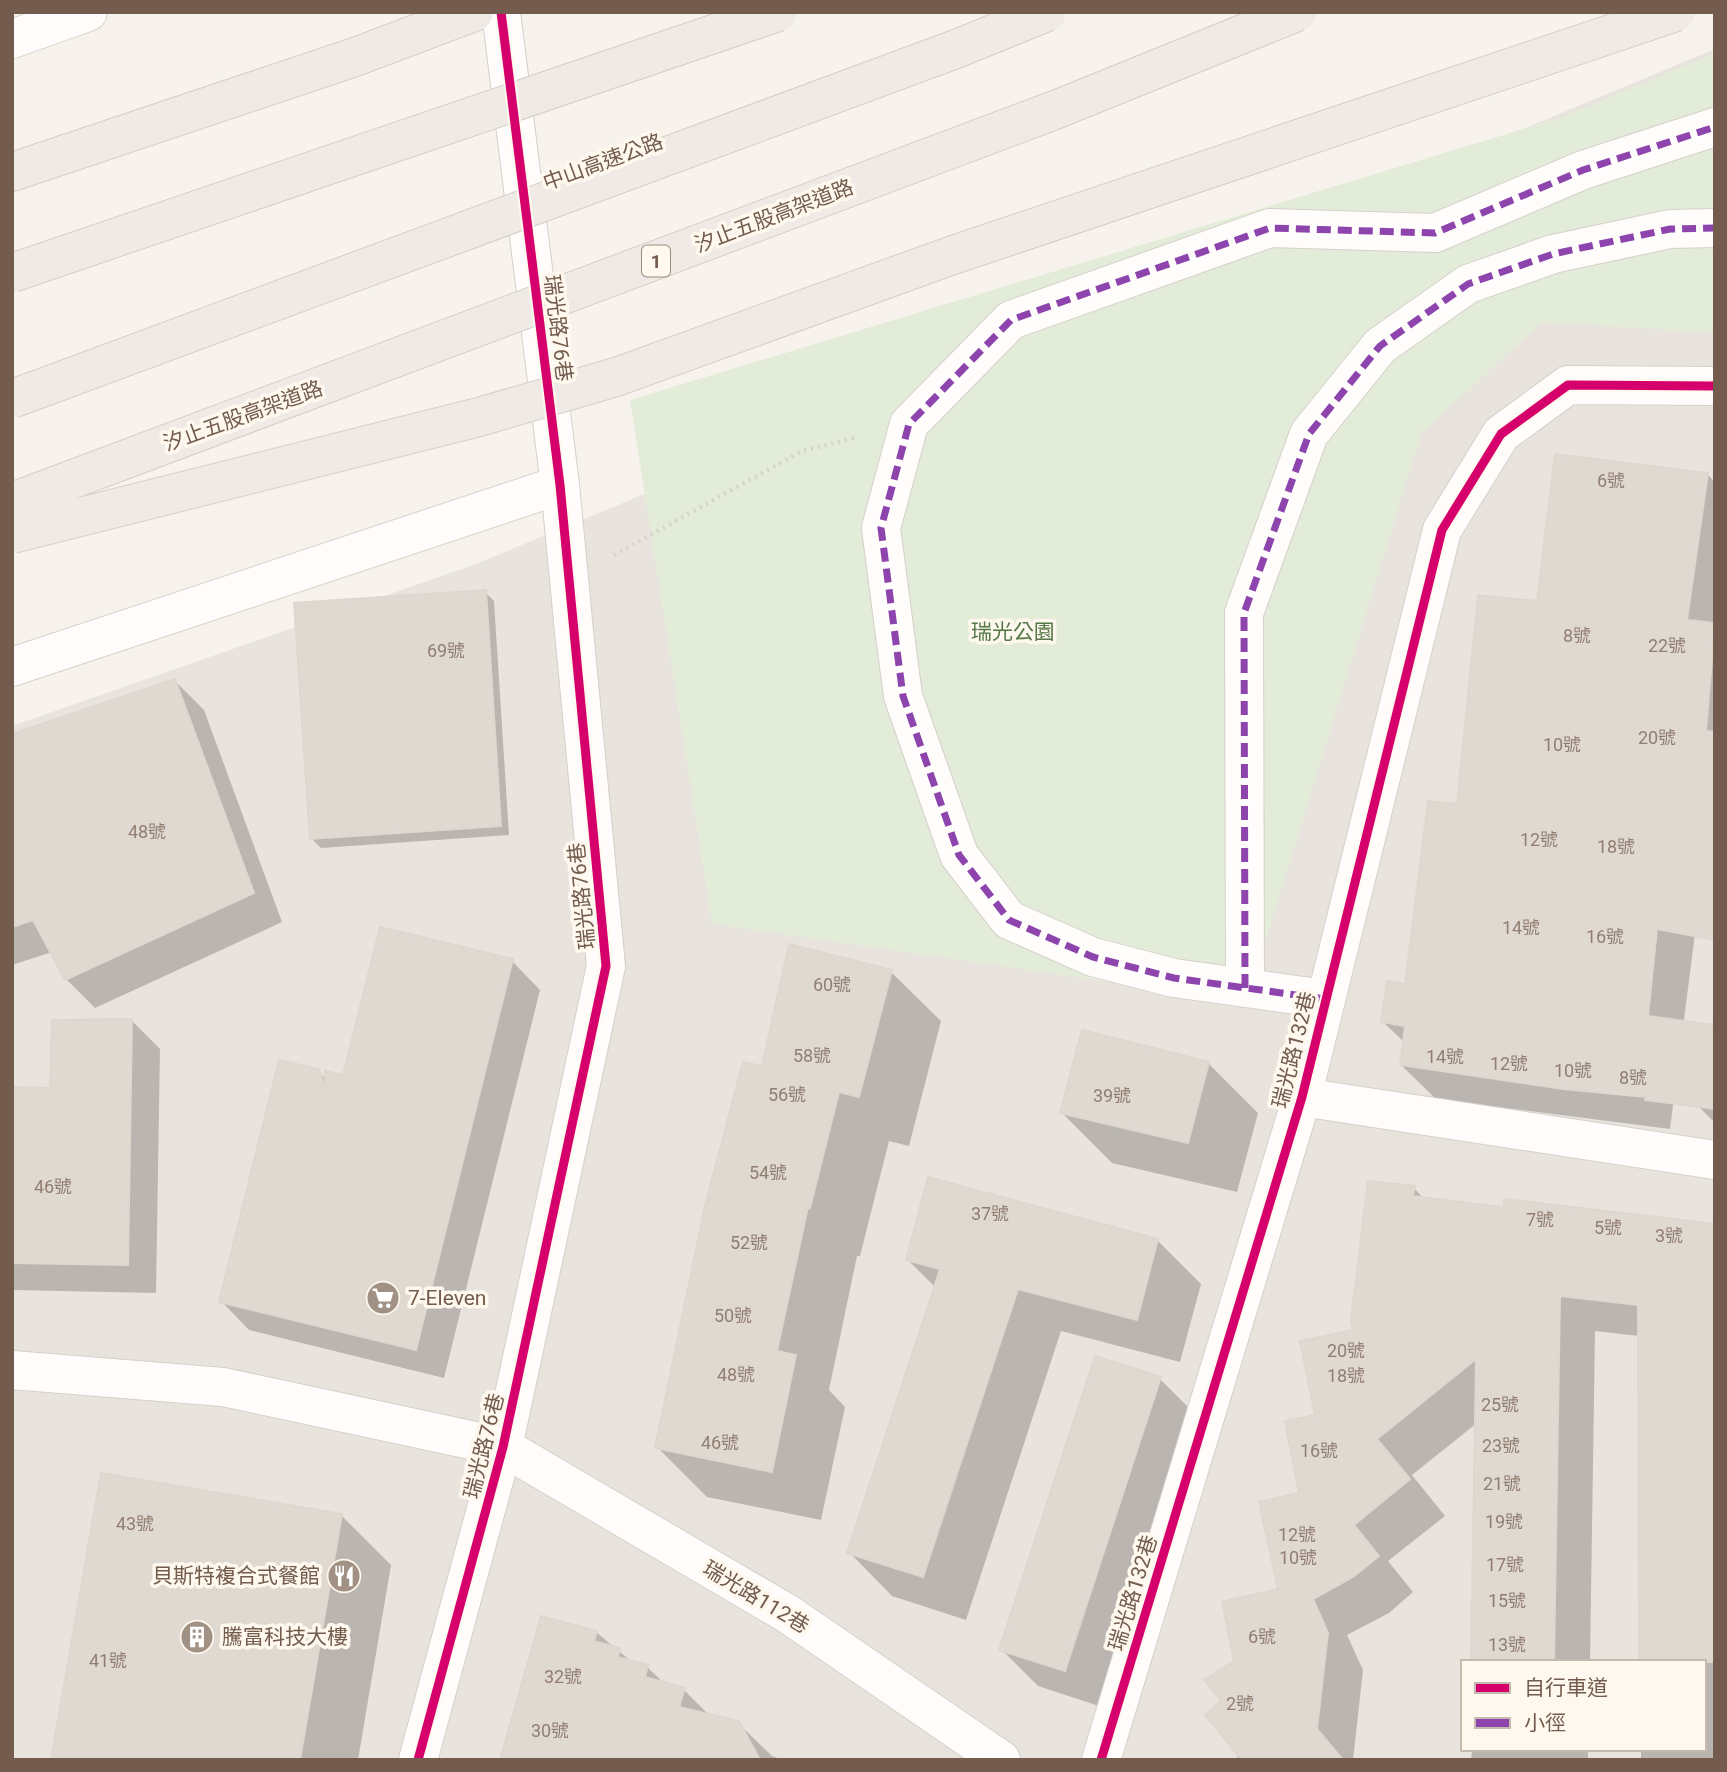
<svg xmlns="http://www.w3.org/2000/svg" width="1727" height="1772" font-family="Roboto,'Noto Sans TC',sans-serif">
  <rect width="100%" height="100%" fill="#f7f3ec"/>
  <!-- industrial -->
  <path fill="#e9e3dd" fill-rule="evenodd" d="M1715 49V1760H12V726L476 564ZM1463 1662H1704V1749H1463Z"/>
  <!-- green -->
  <path fill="#e3ecd8" d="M1715 53V333L1542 322 1421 434 1247 1002 712 924 630 400 1563 117Z"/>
  <!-- shadow -->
  <path fill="#0003" d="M1707 474 1715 482V801H1712L1670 1129 1436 1099 1401 1065 1405 1043 1383 1022 1406 986 1459 806 1538 603Z
    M485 592 494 601 509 835 321 848 312 839Z
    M175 681 204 710 282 922 95 1008 66 979 52 952 12 965V736Z
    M512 961 540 990 444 1378 249 1330 221 1301 318 1071 327 1080 345 1078Z
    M891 972 941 1021 909 1146 889 1141 860 1256H857L829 1390 845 1407 821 1520 707 1497 657 1447 763 1068Z
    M1715 1017V1123L1698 1106Z
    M132 1021 160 1049 156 1293 12 1290V1089L51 1090Z
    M1208 1063 1258 1113 1237 1192 1112 1163 1062 1113Z
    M1414 1188 1425 1200 1504 1209 1715 1224V1760H1641V1749H1704V1662L1639 1336 1595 1331 1590 1662H1473L1477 1423 1412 1475 1445 1516 1388 1561 1413 1592 1389 1613 1347 1635 1363 1670 1353 1760H1234L1240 1755 1224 1701 1236 1662 1280 1590 1318 1416Z
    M1157 1240 1201 1284 1180 1362 1061 1331 966 1620 892 1596 849 1552 936 1288 907 1259Z
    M1160 1379 1197 1416 1102 1707 1038 1686 1001 1649Z
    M341 1515 391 1565 358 1760H53Z
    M596 1632 633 1663 647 1667 665 1684 684 1690 710 1716 738 1723 772 1756 784 1760H502Z
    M1472 1749H1588V1760H1471Z"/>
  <!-- building -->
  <path fill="#e0d9d2" stroke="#dfd6ce" stroke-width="2" d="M1555 454 1708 473 1687 620 1715 623 1706 731 1715 732V940L1657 929 1648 1016 1715 1025V1109L1645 1100 1646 1097 1563 1089 1400 1065 1405 1026 1381 1022 1387 981 1405 984 1428 801 1457 804 1478 595 1537 601Z
    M486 590 501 826 310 839 294 603Z
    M175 679 254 893 65 980 33 920 12 927V734Z
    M380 927 513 959 416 1350 219 1302 279 1060 319 1069 326 1089 325 1071 343 1075Z
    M789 944 892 970 859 1097 839 1092 810 1208 808 1207 777 1351 796 1355 772 1472 655 1448 705 1206 743 1062 762 1066Z
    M132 1019 128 1265 12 1263V1087L50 1088 52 1020Z
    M1082 1030 1209 1062 1188 1143 1060 1113Z
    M928 1177 1158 1239 1137 1320 1018 1289 923 1577 847 1553 940 1269 906 1260Z
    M1368 1181 1415 1186 1413 1196 1503 1207 1504 1199 1715 1224V1662H1639L1638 1305 1560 1296 1554 1662H1471L1476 1359 1377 1439 1410 1479 1354 1525 1379 1556 1353 1577 1313 1599 1328 1633 1317 1729 1343 1760H1242L1205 1715 1221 1701 1204 1680 1234 1661 1222 1602 1278 1589 1259 1502 1299 1493 1285 1421 1315 1415 1300 1341 1353 1330 1351 1320Z
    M1095 1356 1161 1377 1065 1671 999 1650Z
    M101 1473 342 1514 300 1760H51Z
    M541 1616 597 1631 594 1641 620 1648 618 1657 648 1665 645 1677 685 1688 679 1707 739 1721 760 1760H500Z"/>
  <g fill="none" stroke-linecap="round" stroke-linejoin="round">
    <defs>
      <path id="minor" d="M12 39 88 12
        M12 667 560 485
        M1245 988 1244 613 1309 434 1380 346 1468 284 1553 254 1670 229 1715 228
        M1325 999 1174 978 1093 957 1009 920 959 855 903 696 881 528 909 424 1011 320 1270 228 1435 233 1583 170 1715 127
        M1302 1097 1715 1160
        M12 1370 223 1387 503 1447 788 1614 1001 1760
        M418 1760 503 1447 606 966 560 485 501 12
        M1101 1760 1302 1097 1442 530 1501 434 1568 385 1715 386"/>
      <path id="highway" d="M12 172 355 57 474 12"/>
    </defs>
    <!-- minor casing -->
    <use href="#minor" stroke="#d6d0ca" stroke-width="40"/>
    <!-- highway casing -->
    <use href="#highway" stroke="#d5cec7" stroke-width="40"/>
    <!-- path -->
    <path stroke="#d7d1cc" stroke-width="4.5" stroke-dasharray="2 5" stroke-linecap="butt" d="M614 555 802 451 857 437"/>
    <!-- minor -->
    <use href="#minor" stroke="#fefdfc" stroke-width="38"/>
    <!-- highway -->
    <use href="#highway" stroke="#f0eae6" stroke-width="38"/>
    <defs>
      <path id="highway-bridge" d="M12 273 778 12
        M12 399 956 49 1047 12
        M12 502 1055 110 1297 12
        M12 534 479 417 616 377 953 255 1676 12"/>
    </defs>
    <!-- highway-bridge casing -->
    <use href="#highway-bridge" stroke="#d5cec7" stroke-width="40" stroke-linecap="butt"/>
    <!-- highway-bridge -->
    <use href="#highway-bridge" stroke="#f0eae6" stroke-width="38"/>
    <!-- quiet -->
    <path stroke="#8e44ad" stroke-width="7" stroke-dasharray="14 7" stroke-linecap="butt" d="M1245 988 1244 613 1309 434 1380 346 1468 284 1553 254 1670 229 1715 228
      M1325 999 1174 978 1093 957 1009 920 959 855 903 696 881 528 909 424 1011 320 1270 228 1435 233 1583 170 1715 127"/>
    <defs>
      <path id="cycleway" d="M418 1760 503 1447 606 966 560 485 501 12
        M1101 1760 1302 1097 1442 530 1501 434 1568 385 1715 386"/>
    </defs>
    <!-- cycleway casing -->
    <use href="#cycleway" stroke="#fef8ee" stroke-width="13"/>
    <!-- cycleway -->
    <use href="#cycleway" stroke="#d6006c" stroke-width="9"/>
  </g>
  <!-- icons -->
  <defs>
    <symbol id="supermarket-disc" viewBox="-11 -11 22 22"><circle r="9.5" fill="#a19185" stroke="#fef8ee"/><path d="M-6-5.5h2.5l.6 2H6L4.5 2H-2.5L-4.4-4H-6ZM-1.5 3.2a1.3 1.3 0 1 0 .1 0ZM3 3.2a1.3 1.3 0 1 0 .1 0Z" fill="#fff"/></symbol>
    <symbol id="restaurant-disc" viewBox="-11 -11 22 22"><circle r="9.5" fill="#a19185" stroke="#fef8ee"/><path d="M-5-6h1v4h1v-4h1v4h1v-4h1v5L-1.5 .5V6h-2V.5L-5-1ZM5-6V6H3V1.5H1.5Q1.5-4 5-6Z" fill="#fff"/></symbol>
    <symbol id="building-disc" viewBox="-11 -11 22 22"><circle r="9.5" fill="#a19185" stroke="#fef8ee"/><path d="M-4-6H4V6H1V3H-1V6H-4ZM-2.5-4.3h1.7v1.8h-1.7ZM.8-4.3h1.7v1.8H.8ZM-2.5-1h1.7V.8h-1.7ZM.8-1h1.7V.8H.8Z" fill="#fff"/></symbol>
  </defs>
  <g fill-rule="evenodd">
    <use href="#supermarket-disc" x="364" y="1279" width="38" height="38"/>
    <use href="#restaurant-disc" x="325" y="1557" width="38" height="38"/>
    <use href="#building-disc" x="178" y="1618" width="38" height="38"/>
  </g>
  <g text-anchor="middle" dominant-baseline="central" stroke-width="7" stroke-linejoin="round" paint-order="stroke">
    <!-- number labels -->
    <g font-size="18" fill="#917e72">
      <text x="1611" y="480">6號</text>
      <text x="1577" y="635">8號</text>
      <text x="1667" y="645">22號</text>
      <text x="446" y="650">69號</text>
      <text x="1657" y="737">20號</text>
      <text x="1562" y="744">10號</text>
      <text x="147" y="831">48號</text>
      <text x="1539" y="839">12號</text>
      <text x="1616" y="846">18號</text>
      <text x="1521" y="927">14號</text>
      <text x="1605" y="936">16號</text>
      <text x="832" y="984">60號</text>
      <text x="812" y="1055">58號</text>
      <text x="1445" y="1056">14號</text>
      <text x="1509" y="1063">12號</text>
      <text x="1573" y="1070">10號</text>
      <text x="1633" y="1077">8號</text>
      <text x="787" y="1094">56號</text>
      <text x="1112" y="1095">39號</text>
      <text x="768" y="1172">54號</text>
      <text x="53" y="1186">46號</text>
      <text x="990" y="1213">37號</text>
      <text x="1540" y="1219">7號</text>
      <text x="1608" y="1227">5號</text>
      <text x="1669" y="1235">3號</text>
      <text x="749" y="1242">52號</text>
      <text x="733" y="1315">50號</text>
      <text x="1346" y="1350">20號</text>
      <text x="736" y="1374">48號</text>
      <text x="1346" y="1375">18號</text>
      <text x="1500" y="1404">25號</text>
      <text x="720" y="1442">46號</text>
      <text x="1501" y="1445">23號</text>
      <text x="1319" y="1450">16號</text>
      <text x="1502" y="1483">21號</text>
      <text x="1504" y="1521">19號</text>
      <text x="135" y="1523">43號</text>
      <text x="1297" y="1534">12號</text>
      <text x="1298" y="1557">10號</text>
      <text x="1505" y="1564">17號</text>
      <text x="1507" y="1600">15號</text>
      <text x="1262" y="1636">6號</text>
      <text x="1507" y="1644">13號</text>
      <text x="108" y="1660">41號</text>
      <text x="563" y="1676">32號</text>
      <text x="1240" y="1703">2號</text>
      <text x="550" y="1730">30號</text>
    </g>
    <!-- shield labels -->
    <rect fill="#fef8ee" stroke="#9d8b7e" stroke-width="2" x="642" y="245.5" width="28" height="31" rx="5"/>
    <g font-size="19" font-weight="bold" fill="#735c4e">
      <text x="656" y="261">1</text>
    </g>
    <!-- street labels -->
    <g font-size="21" fill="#735c4e" stroke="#fef8ee">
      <text transform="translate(603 162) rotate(-20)">中山高速公路</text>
      <text transform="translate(774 216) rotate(-21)">汐止五股高架道路</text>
      <text transform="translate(558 328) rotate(83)">瑞光路76巷</text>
      <text transform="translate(243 416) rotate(-20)">汐止五股高架道路</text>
      <text transform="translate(582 896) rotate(-96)">瑞光路76巷</text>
      <text transform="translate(1294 1050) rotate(-76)">瑞光路132巷</text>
      <text transform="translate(484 1446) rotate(-76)">瑞光路76巷</text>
      <text transform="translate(1133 1593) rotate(-73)">瑞光路132巷</text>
      <text transform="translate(756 1597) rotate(31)">瑞光路112巷</text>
    </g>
    <!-- park labels -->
    <g font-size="21" fill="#547847" stroke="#fef8ee">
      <text x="1013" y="632">瑞光公園</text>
    </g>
    <!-- poi labels -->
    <g font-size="21" fill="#735c4e" stroke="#fef8ee" text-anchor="start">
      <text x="408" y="1298">7-Eleven</text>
      <text x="320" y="1576" text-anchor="end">貝斯特複合式餐館</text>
      <text x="222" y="1637">騰富科技大樓</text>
    </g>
  </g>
  <!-- border -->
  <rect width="1727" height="1772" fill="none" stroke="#735c4e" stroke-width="28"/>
  <!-- legend -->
  <rect x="1461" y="1660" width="245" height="91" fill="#fef8ee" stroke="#c6baae" stroke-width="2"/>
  <rect x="1475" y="1683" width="35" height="10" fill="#d6006c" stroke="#c6baae" stroke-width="2"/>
  <text x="1524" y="1695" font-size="21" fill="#735c4e">自行車道</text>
  <rect x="1475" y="1718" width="35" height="10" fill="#8e44ad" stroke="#c6baae" stroke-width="2"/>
  <text x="1524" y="1730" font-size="21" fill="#735c4e">小徑</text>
</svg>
